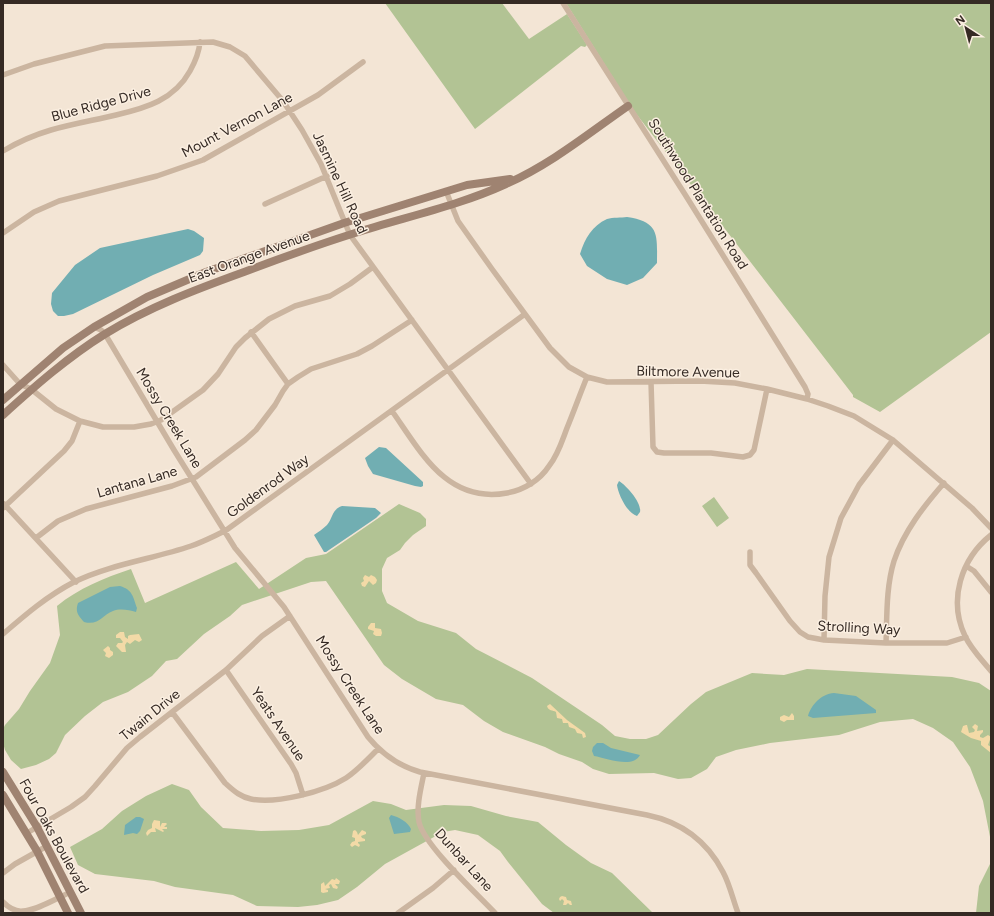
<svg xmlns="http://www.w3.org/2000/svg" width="994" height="916" font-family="Figtree,sans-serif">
  <rect width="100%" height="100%" fill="#f3e5d5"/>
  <!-- green -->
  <path fill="#b2c394" d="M385 3H502L529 39 567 14 587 45 585 47 581 46 475 129Z
    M566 3H991V332L880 412 853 397V395L634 111Z
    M714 497 729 518 717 527 702 506Z
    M399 504 420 513 426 519V526L413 535 405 543 400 550 387 558 382 569V591L387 603 418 621 456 633 476 649 532 678 602 725 615 736 630 739H646L658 735 691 704 706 692 752 673 784 675 807 669 952 677 979 683 991 691V842L983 801 970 767 953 742 933 728 913 719 880 722 839 735 770 743 736 750 716 757 707 769 691 778 678 779 654 773 609 774 593 769 582 762 559 754 545 747 503 732 484 721 463 705 436 699 402 679 384 665 326 581 311 582 242 605 230 616 204 634 177 659 166 661 152 676 128 692 103 702 85 716 65 735 56 753 49 759 36 765 21 769 11 760 5 750 3 743V729L5 725 19 709 30 691 50 663 60 635 57 606C79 588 104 578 131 569L145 603 236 562 259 589 306 558 326 554Z
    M172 784 189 790 201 807 223 828 261 831 299 830 329 825 373 801 391 804 406 810 444 805 471 806 506 816 538 822 566 845 591 863 612 873 653 913H554L542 904 508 862 500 851 478 835 455 830 443 832 385 864 357 887 338 900 317 905 298 907 257 906 233 895 175 887 154 881 95 874 78 865 70 847 102 829 122 811 146 796Z
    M991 862V913H976L979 886Z"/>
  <!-- sand -->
  <path fill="#f3daa7" d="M365 575 369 577 371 575 375 577 377 580 376 583 373 585 369 581 365 587 362 586 361 583 364 581 363 578Z
    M371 623H375V628L381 629 382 633 381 636H376L373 634 374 631 368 629V627Z
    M120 632H124L125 637 128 639V636L130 635 139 634 142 640 139 642 135 640 130 644 127 642 125 645 126 652H122L116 646 118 643H122L123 642 120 638H116V635Z
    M108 646 110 648V650L113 652V655L109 658 105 656 106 653 103 650Z
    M550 704 567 720 585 733 586 737 583 738 582 734 577 733 575 729 569 727 568 723H563L562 719 557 718 556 712C553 710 548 711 547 706Z
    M792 713 794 716V720H787L784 722 780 720V717L784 715 789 717Z
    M975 724 978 726 977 731 983 730V732L980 735V737L983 738 988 735 991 737 988 745 991 747V753L981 745V741L971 738 961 732 963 726 966 725H967L969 733 974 732 975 730 972 727Z
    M154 820 160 821V827L162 823H166L167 824 164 827H167V829H162L164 831 163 832 155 828 156 832H151L147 836 146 833 148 830 152 828V824Z
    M355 830 357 832 358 835 362 830 366 832V834L361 836 362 838 365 839V841L358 842V843L360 845 359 847 355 845 352 847 350 845 352 842 355 841V838L352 837 353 831Z
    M336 878 340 881 339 884H335L338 887 337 889 333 888 331 884 329 885 330 888 325 889 328 890V892L323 893 321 892V884L324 882 325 886 332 879 335 880Z
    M562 896 566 897 567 900 571 901 572 905H570L568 903 566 905H563L564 901 562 899 560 901 559 899 560 897Z"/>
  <!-- water -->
  <path fill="#71aeb2" d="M627 217C660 222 657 235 657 263L643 278 627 285 607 279 587 266 580 254C585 238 592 226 607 219 613 217 621 218 627 217Z
    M188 229 194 231 204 238 203 251 200 255 153 275 73 314 64 316H58L53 311 51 304 52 293 75 265 100 248Z
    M379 447 386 448 423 482V486L421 487 415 486 373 474 368 466 365 458Z
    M619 481C627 486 642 503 640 512L637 516C627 513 618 494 617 485Z
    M342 506 375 508 381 513 376 518 326 552H324L314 535C318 532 323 529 327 525 333 518 332 509 342 506Z
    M120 586C133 590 133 597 137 608L136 612C129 610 120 608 113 611 102 615 99 626 84 622 78 615 75 612 78 603L110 587Z
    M834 693 856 696 876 710V713L813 718 808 716C811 705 821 694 834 693Z
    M597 743H603L611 748 640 755C633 769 606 758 594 756L592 751 593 747Z
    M391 815C399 817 408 822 411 829L410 832 394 834 389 818Z
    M136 817H140L144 819 140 831 137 834 133 833 124 835 125 825Z"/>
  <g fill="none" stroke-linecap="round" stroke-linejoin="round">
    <!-- street -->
    <path stroke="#cbb5a0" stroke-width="5.5" d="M563 3 686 196 805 387 808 394 807 399
      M3 75 34 64 105 46 213 42 230 47 245 56 283 101 302 130 321 164 350 235 531 484
      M3 151C18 142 34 135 51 130 72 124 95 120 116 115 146 108 174 100 190 71 195 62 199 53 200 42
      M446 191 458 221 492 269 550 348 569 367 587 377 607 382 700 381 735 383 767 389 807 399 828 406 854 416 893 440 972 508 991 528
      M265 204 327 176
      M3 233 34 212 59 201 157 176 203 160 318 95 363 62
      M94 327 101 330 105 334 174 450 235 548 284 607 368 737C382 754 399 766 420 772L647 815C681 822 707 841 723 872 730 885 733 900 738 913
      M251 332 288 384
      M3 365 20 384 31 389 56 409 80 421 103 427H134L151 424 161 420 203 390 218 374 236 347 245 338 269 319 295 306 330 296 350 284 373 267
      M651 382 653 447 657 452 664 453H711L743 457 750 455 754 450 767 389
      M392 411C421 452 447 504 507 493 524 490 540 480 549 466 558 455 562 441 567 428 574 411 580 394 587 377
      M4 504 76 582
      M3 508 64 451 72 441 80 421
      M991 535C961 559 948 600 965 636 971 649 982 660 991 671
      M36 538 58 521 86 509 172 486 196 477 245 440 256 430 275 405 283 391 288 384 298 377 311 369 357 354 372 346 412 320
      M750 552V565L756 573 790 621 800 632 808 637 824 640 886 643H947L966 637
      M966 566 974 571 991 592
      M3 634C25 615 47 596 74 582 111 564 153 559 191 546 203 542 214 536 225 531L525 314
      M824 640 825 596 829 557 841 518 859 485 893 440
      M886 643C887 616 886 587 894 561 904 531 924 506 944 483
      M226 670 291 764 296 773 303 795
      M172 712 225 783C233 790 240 797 251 799 276 804 324 792 346 778 358 770 368 759 378 749
      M424 773C421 788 416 807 419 822 424 845 477 894 495 913
      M27 833 71 807 85 797 95 786 127 748 140 737 226 670 262 636 290 616
      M3 873 15 864 47 846
      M3 902C8 907 15 912 23 911 36 911 59 897 71 892
      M398 913 433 888 454 870"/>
    <!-- secondary -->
    <path stroke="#9f8371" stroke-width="8" d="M3 400 63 348 94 327 147 297 206 272 344 223 467 185 510 179
      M3 415C35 386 68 357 105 334 149 307 197 289 244 272 281 258 317 245 355 233 405 217 458 206 506 184 550 165 589 133 628 106
      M3 772 37 827 81 913
      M3 795 37 851 68 913"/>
  </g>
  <g text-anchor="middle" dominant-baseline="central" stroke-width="3" stroke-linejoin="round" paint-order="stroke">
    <!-- street labels -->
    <g font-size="14" fill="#352a24" stroke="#fbefe1">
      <text transform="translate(101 104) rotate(-15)">Blue Ridge Drive</text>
      <text transform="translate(237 125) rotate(-28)">Mount Vernon Lane</text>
      <text transform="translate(340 183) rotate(65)">Jasmine Hill Road</text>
      <text transform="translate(698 194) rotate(58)">Southwood Plantation Road</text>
      <text transform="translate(249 257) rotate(-20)">East Orange Avenue</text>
      <text transform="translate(688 372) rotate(1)">Biltmore Avenue</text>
      <text transform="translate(169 418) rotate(59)">Mossy Creek Lane</text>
      <text transform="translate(137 482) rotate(-16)">Lantana Lane</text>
      <text transform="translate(268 486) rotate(-36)">Goldenrod Way</text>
      <text transform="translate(859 628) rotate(3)">Strolling Way</text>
      <text transform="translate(350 685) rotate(57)">Mossy Creek Lane</text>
      <text transform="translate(150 715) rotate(-39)">Twain Drive</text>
      <text transform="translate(278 724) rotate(56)">Yeats Avenue</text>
      <text transform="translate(54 836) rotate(61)">Four Oaks Boulevard</text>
      <text transform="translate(464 860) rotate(48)">Dunbar Lane</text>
    </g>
  </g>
  <!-- border -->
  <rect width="994" height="916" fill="none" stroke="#352a24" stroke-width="8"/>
  <!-- north arrow -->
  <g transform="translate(966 28) rotate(324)" stroke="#fbefe1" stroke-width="3" paint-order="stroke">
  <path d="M0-3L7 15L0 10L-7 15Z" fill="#352a24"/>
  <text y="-6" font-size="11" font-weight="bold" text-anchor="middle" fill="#352a24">N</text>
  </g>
</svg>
